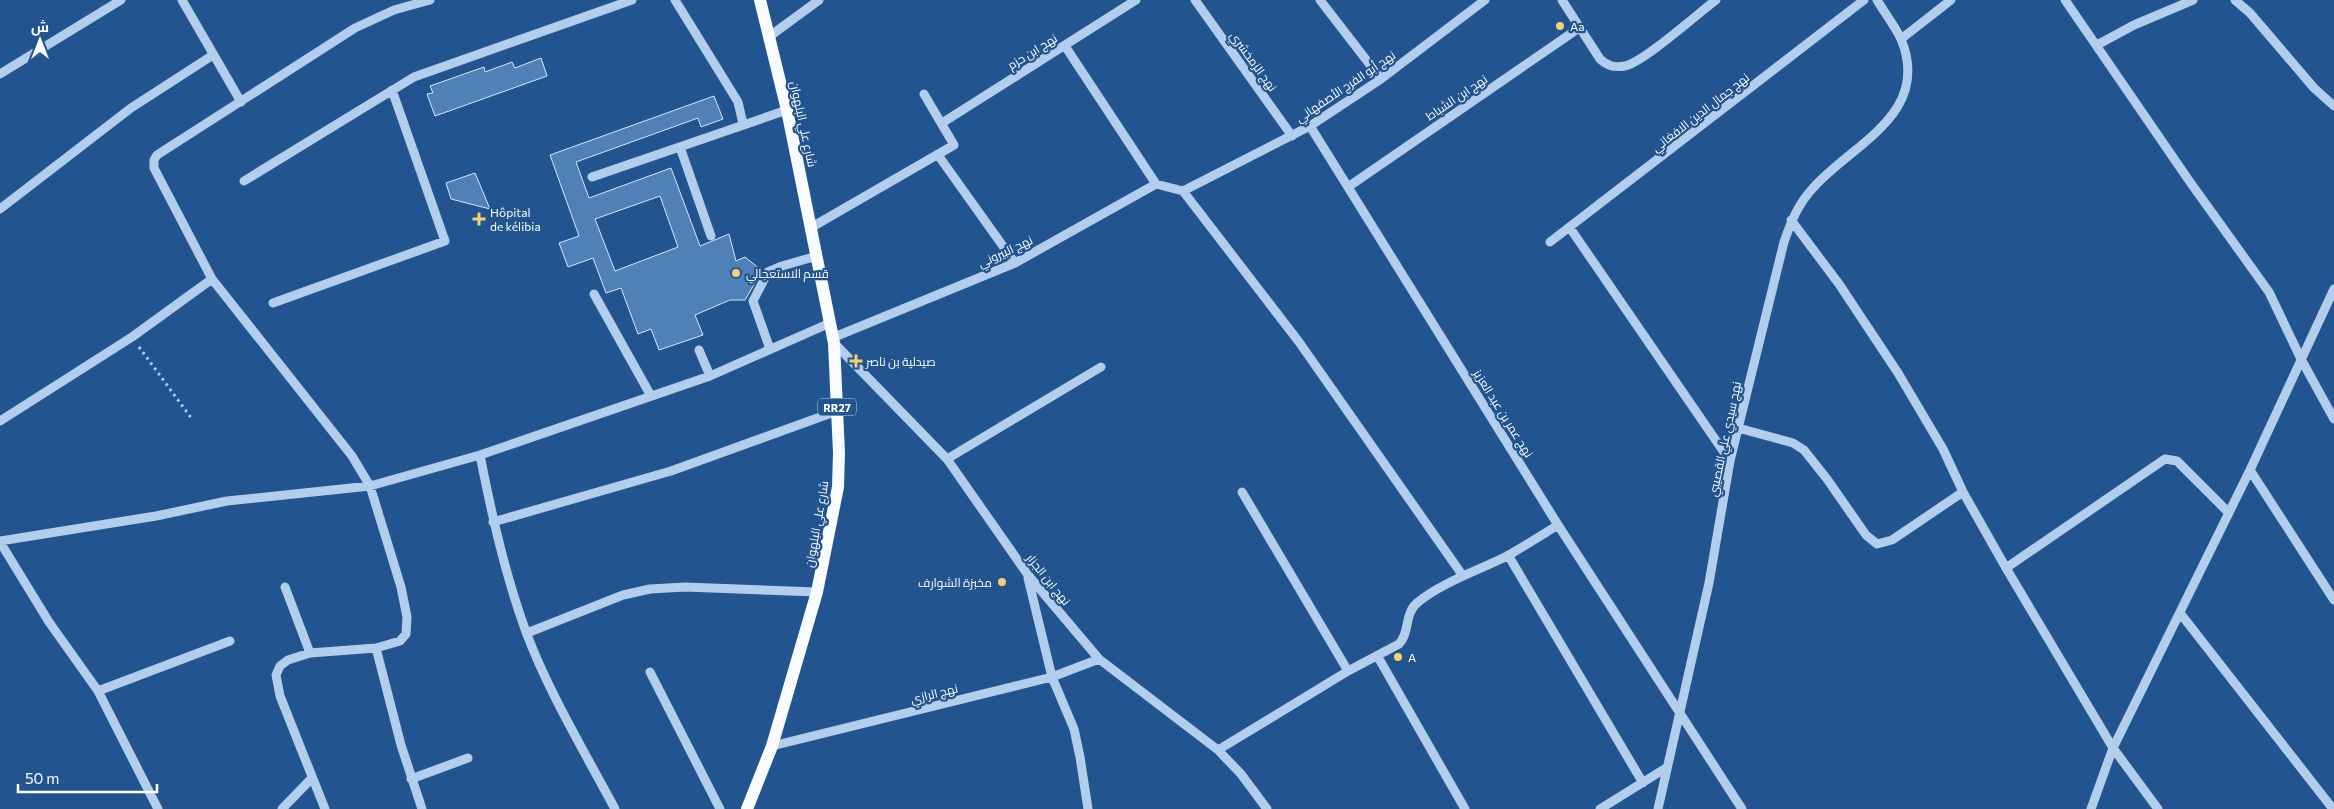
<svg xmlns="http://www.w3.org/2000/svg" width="2334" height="809" font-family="Commissioner,Cairo,sans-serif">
  <rect width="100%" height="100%" fill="#22548f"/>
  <!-- building -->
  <path fill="#5080b8" stroke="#d8e7f9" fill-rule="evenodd" d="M541 58 547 76 435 116 427 94 433 93 430 86 484 67 485 72 512 62 515 68Z
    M714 96 723 119 701 127 698 118 576 162 589 198 671 168 700 246 729 234 736 261 745 257 760 269 759 276 745 300H730L695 315 703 335 659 350 651 329 638 334 621 288 606 293 593 258 568 267 559 243 579 236 550 155ZM660 196 678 247 615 271 595 219Z
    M475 173 490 209 451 199 446 183Z"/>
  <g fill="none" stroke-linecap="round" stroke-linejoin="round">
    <!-- path -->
    <path stroke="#b3ceec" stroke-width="3" stroke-dasharray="2.5 4" stroke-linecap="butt" d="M139 347 192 419"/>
    <!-- minor -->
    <path stroke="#b3ceec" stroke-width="9" d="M182 0 241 102
      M675 0 738 102 743 124
      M1195 0 1292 136
      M1320 0 1381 79
      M1562 0 1600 59C1607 66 1614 68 1625 66 1645 61 1696 15 1716 0
      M2065 0 2190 182 2269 292 2301 359 2334 419
      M2235 0 2250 13 2314 88 2334 106
      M770 36 819 0
      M1901 39 1951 0
      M2097 45 2134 25 2193 0
      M1065 46 1156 184
      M0 74 121 0
      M942 123 1136 0
      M1310 126 1558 525 1742 809
      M680 147 711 236
      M938 155 1015 263
      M592 177 787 110
      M244 181 414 77 632 0
      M1348 187 1579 28
      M1183 191 1299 342 1463 576
      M1183 191 1310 126 1381 79 1485 0
      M0 209 131 108 213 55
      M1791 220 1839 284 1898 373 1943 449 1963 492 2006 568 2113 748 2158 809
      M812 227 954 145 924 94
      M1570 228 1730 461
      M1550 242 1864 0
      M594 294 651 396
      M273 303 445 241 392 90
      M832 338 1015 263 1156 184 1183 191
      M834 343 947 459 1028 575 1099 659 1218 750 1241 774 1267 809
      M770 349 753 301 768 272 782 266 817 256
      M699 350 710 376
      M0 421 132 337 212 279
      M1738 428 1793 443 1804 450 1827 479 1866 535 1877 544 1892 540 1963 492
      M480 455C492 516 505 574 526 632 549 693 584 751 615 809
      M947 459 1101 367
      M2250 470 2334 600
      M1242 492 1348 671
      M493 522 671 471 837 411
      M0 541 156 516 227 501 370 486 480 455 710 376 830 323
      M0 542 49 622 98 691 158 809
      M1508 555 1643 783
      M2006 568 2165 459 2177 461 2229 513
      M1028 578 1052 677 1074 729 1080 757 1088 809
      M285 587 310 653
      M2180 613 2333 809
      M527 633 623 595 650 589 685 587 817 592
      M376 648 401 745 422 809
      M1378 657 1465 809
      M650 672 720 809
      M98 691 230 641
      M772 746 1052 677 1099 659
      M1218 750 1348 671 1399 644C1410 633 1404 614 1417 603 1442 582 1480 570 1509 555 1526 545 1542 535 1558 525
      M411 779 468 758
      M282 809 312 778
      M325 809 280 696 276 675 280 666 288 660 310 653 376 648 400 641 406 634 407 617 401 587 370 486 352 456 212 279 154 168V160L157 155 355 28 394 10 430 0
      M1600 809 1666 768
      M1658 809 1709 583 1730 461 1784 242C1791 222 1798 204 1813 188 1852 144 1932 114 1901 39 1895 26 1884 12 1877 0
      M2091 809 2113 748 2250 470 2334 289"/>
    <!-- major -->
    <path stroke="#f8fbff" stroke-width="12" d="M747 809 772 746 817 592 838 487 839 453 834 343 787 110 760 0"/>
  </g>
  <!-- markers -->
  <g fill="#f7d075" stroke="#22548f" stroke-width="2">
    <circle cx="1560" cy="26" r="5"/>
    <path d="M476.5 211.5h5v5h5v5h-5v5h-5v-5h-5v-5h5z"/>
    <circle cx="736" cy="273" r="5"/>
    <path d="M853.5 353.5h5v5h5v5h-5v5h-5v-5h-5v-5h5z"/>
    <circle cx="1002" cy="582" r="5"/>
    <circle cx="1398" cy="657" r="5"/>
  </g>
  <g text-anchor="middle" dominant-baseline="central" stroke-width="4.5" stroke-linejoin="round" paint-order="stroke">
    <!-- shield labels -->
    <rect fill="#22548f" stroke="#bdccdd" stroke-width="1" x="818" y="398.5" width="38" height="17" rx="4"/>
    <g font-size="11" font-weight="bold" fill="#fff">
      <text x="837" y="407">RR27</text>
    </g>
    <!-- poi labels -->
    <g font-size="12" fill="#fff" stroke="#22548f" text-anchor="start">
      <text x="1570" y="26">Aa</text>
      <text x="490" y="212">Hôpital<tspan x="490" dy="14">de kélibia</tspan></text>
      <text x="746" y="273">قسم الاستعجالي</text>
      <text x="866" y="361">صيدلية بن ناصر</text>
      <text x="992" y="582" text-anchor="end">مخبزة الشوارف</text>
      <text x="1408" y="657">A</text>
    </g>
    <!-- street labels -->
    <g font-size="12" fill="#fff" stroke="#22548f">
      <text transform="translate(1032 51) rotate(-32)">نهج ابن حزم</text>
      <text transform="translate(1254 61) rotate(54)">نهج الزمخشري</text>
      <text transform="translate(1345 86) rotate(-34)">نهج أبو الفرج الأصفهاني</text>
      <text transform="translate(1456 97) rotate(-34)">نهج ابن الشباط</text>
      <text transform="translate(1700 112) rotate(-38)">نهج جمال الدين الافغاني</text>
      <text transform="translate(804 124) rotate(78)">شارع علي البلهوان</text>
      <text transform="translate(1005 251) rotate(-25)">نهج البيروني</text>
      <text transform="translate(1504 413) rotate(58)">نهج عمر بن عبد العزيز</text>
      <text transform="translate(1724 439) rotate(-78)">نهج سيدي علي القصيبي</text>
      <text transform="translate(816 524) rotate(-80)">شارع علي البلهوان</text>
      <text transform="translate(1049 579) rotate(51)">نهج ابن الجزار</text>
      <text transform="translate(934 693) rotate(-14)">نهج الرازي</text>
    </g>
  </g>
  <!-- north arrow -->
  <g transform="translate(40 40)" stroke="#22548f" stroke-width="4" paint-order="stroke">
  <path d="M0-4L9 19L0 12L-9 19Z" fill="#ffffff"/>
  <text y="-8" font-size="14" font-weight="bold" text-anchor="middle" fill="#ffffff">ش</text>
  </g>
  <!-- scale -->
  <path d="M18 784v8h139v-8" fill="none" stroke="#ffffff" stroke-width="2.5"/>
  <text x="25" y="784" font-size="15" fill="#ffffff" stroke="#22548f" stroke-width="4" paint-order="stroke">50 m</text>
</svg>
